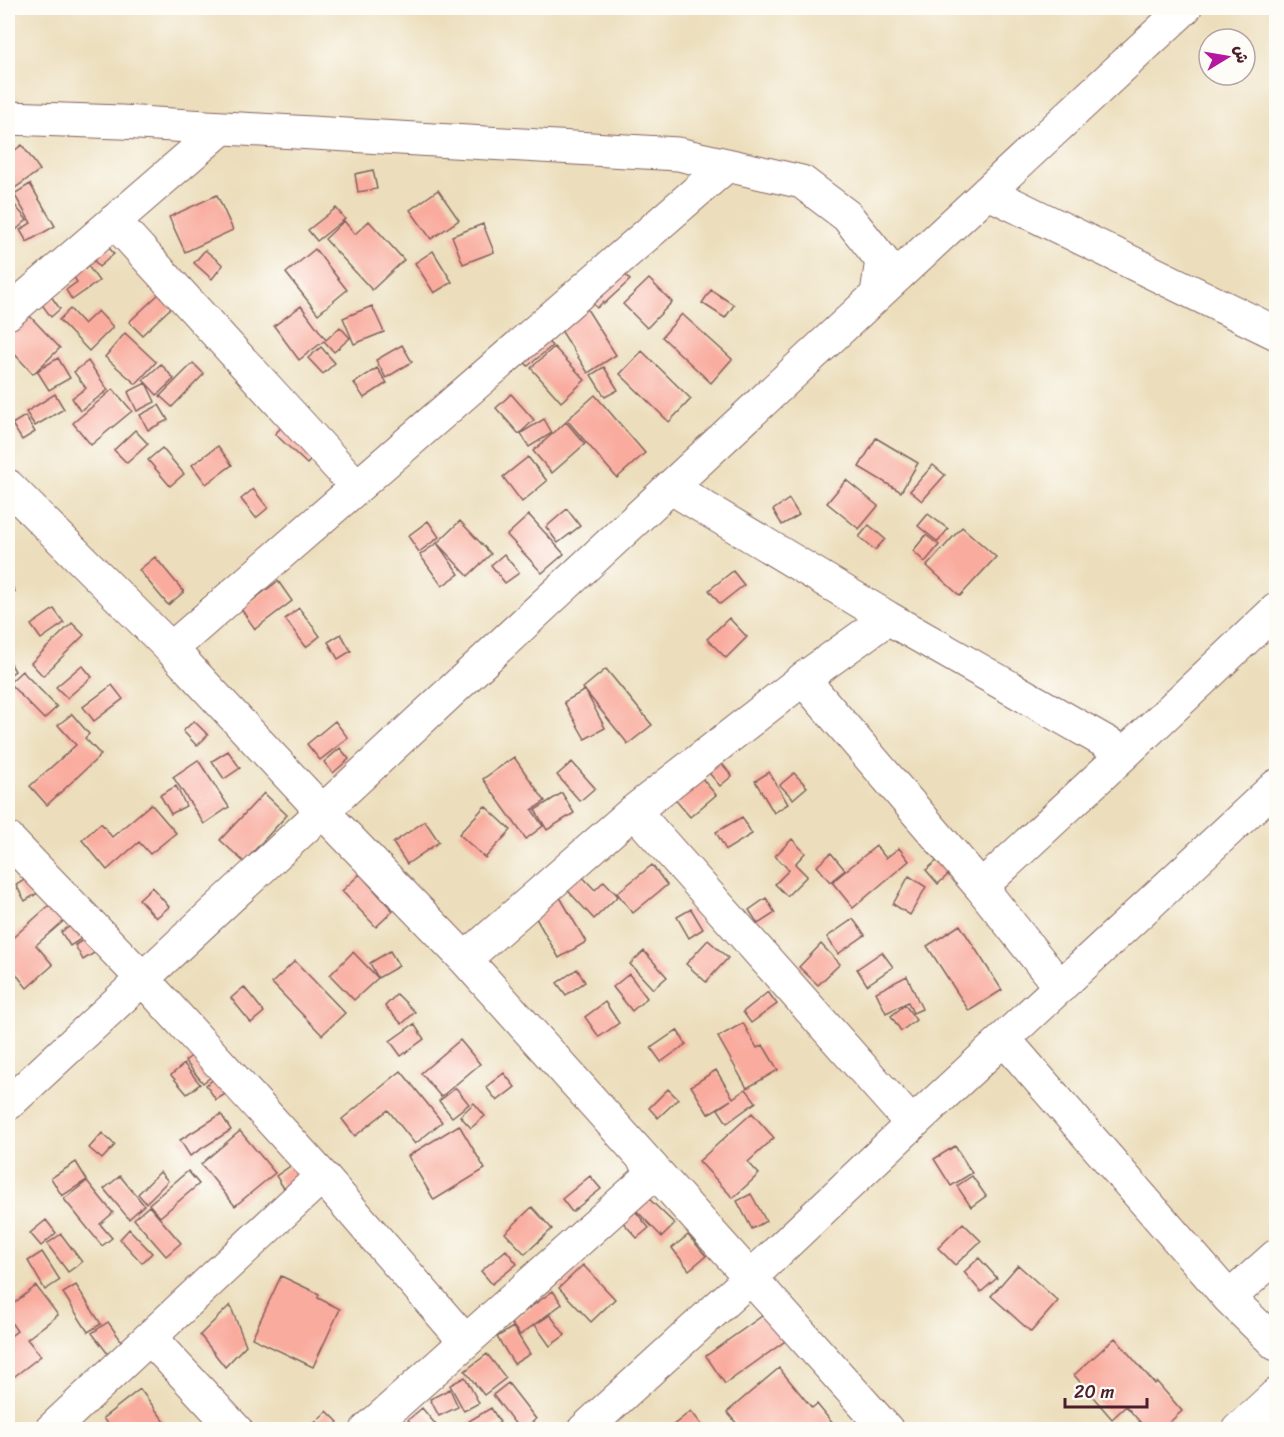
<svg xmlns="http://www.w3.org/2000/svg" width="1284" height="1437" font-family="Sriracha,'Playpen Sans Arabic',sans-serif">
  <rect width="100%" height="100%" fill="#fdfcf7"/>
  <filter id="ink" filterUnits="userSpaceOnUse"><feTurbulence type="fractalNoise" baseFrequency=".0167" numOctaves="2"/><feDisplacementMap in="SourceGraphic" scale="12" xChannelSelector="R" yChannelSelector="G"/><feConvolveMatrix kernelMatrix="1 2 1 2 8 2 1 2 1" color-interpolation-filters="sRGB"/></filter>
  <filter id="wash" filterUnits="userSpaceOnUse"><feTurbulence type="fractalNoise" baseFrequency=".008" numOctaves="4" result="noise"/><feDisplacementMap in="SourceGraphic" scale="24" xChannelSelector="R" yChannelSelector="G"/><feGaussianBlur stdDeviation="1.35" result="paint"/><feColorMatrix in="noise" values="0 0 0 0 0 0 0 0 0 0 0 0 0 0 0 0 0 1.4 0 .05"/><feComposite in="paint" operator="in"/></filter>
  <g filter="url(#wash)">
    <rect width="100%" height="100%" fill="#ecdebc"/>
    <g id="blocks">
      <!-- building -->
      <path fill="#f9ab9e" d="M22 145 40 170 8 193V155Z
        M373 170 377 189 358 192 355 174Z
        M30 184 55 226 27 242 20 230 31 223 14 194Z
        M438 190 459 220 431 239 410 210Z
        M217 195 233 230 185 252 169 217Z
        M8 197 27 220 16 230 8 221Z
        M336 208 345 219 317 241 308 230Z
        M344 221 355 234 369 221 404 260 372 290 325 239Z
        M483 224 494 252 463 264 452 236Z
        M102 239 114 254 99 267 87 251Z
        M315 249 347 290 318 314 286 273Z
        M205 250 223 265 212 279 194 263Z
        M433 251 452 282 434 293 415 263Z
        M83 259 99 281 72 300 66 290 77 282 69 269Z
        M613 261 630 280 604 304 603 302 597 308 580 290Z
        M649 279 672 302 647 328 623 304Z
        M711 290 734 305 725 318 702 303Z
        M48 292 60 309 51 317 38 299Z
        M161 292 173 306 142 335 129 322Z
        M580 298 616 355 588 373 552 316Z
        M301 306 326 340 340 327 350 338 334 352 324 341 299 360 274 326Z
        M372 306 384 332 354 344 343 318Z
        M70 309 84 324 98 311 113 327 89 351 59 320Z
        M25 311 60 348 33 374 8 347V327Z
        M682 314 732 359 711 383 662 337Z
        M538 331 552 346 528 366 515 351Z
        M125 333 156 362 136 384 105 357Z
        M402 345 412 362 386 378 376 360Z
        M321 347 335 363 323 374 308 358Z
        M554 347 585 380 561 402 531 368Z
        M642 351 691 399 669 422 620 374Z
        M58 358 70 378 49 390 37 371Z
        M88 361 108 390 80 411 72 398 86 388 74 372Z
        M193 363 204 374 172 407 160 396Z
        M161 364 174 379 157 395 146 383 155 402 137 411 128 392 146 383 143 380Z
        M604 367 618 390 605 397 591 375Z
        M377 368 387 383 364 398 354 383Z
        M113 389 132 411 91 445 73 423Z
        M55 394 64 409 35 426 26 412Z
        M511 394 534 420 519 434 496 408Z
        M595 395 645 453 617 478 567 420Z
        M159 405 168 420 148 430 140 415Z
        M25 416 35 432 22 440 12 424Z
        M289 419 321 449 307 464 275 434Z
        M544 419 552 433 529 447 521 433Z
        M566 422 585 444 552 473 533 451Z
        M135 430 148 444 127 463 114 450Z
        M876 438 918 463 901 492 859 467Z
        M218 446 232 465 206 484 192 465Z
        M162 448 184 474 170 486 148 460Z
        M528 457 547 481 522 502 503 477Z
        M933 465 945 475 922 501 910 491Z
        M846 480 878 506 859 529 827 503Z
        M253 489 268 508 256 518 241 499Z
        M789 499 799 515 782 525 773 510Z
        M567 509 580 526 558 543 546 527Z
        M928 514 948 529 938 542 918 526Z
        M529 515 564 554 542 573 507 535Z
        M428 521 439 537 419 552 408 536Z
        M460 521 491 554 468 576 437 543Z
        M869 525 885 539 875 550 859 537Z
        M962 527 996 557 960 596 927 566Z
        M926 535 939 545 925 562 913 551Z
        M437 543 459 574 442 586 420 555Z
        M504 554 519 573 505 583 491 565Z
        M155 557 184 592 168 605 139 570Z
        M733 571 744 585 720 604 709 590Z
        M8 581 15 591 8 597Z
        M278 581 292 601 255 629 241 609Z
        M299 608 320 636 306 647 285 619Z
        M54 609 64 623 41 639 31 625Z
        M729 618 747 637 726 658 707 639Z
        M72 623 84 635 43 676 31 663Z
        M341 634 351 651 338 659 328 642Z
        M8 659 15 671 8 676Z
        M82 665 92 677 67 698 56 687Z
        M606 669 652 725 628 744 583 688Z
        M22 671 57 707 44 719 9 683Z
        M112 685 123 699 94 721 83 707Z
        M585 690 605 728 585 739 564 702Z
        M72 714 89 734 85 738 101 755 47 805 30 786 76 745 58 725Z
        M194 721 208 735 197 746 183 731Z
        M335 721 348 738 320 760 307 744Z
        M706 744 732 776 720 786 694 755Z
        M340 748 349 759 333 773 324 762Z
        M228 751 240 768 224 779 212 761Z
        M514 757 545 801 532 810 543 826 526 839 483 779Z
        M198 760 229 807 204 824 173 777Z
        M572 762 595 788 580 801 557 775Z
        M688 762 716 795 690 817 662 784Z
        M769 772 788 804 774 813 755 781Z
        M794 773 807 787 793 799 780 785Z
        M176 786 186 806 171 814 160 795Z
        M264 793 287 815 244 862 220 840Z
        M562 793 574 813 547 830 535 810Z
        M151 804 176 833 150 854 139 842 107 870 82 840 101 823 112 837Z
        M485 806 511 830 485 858 459 834Z
        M742 817 752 834 726 850 716 832Z
        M425 821 439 842 407 864 393 843Z
        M792 839 805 853 795 864 807 876 787 896 775 884 789 870 775 856Z
        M876 846 886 858 899 848 909 861 853 908 832 882Z
        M831 853 845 870 830 882 817 866Z
        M940 858 952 871 938 884 926 870Z
        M652 865 667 885 633 913 617 893Z
        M575 869 595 890 604 881 618 896 594 919 560 882Z
        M360 874 393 911 376 927 342 891Z
        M32 875 41 891 25 901 16 885Z
        M909 876 926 887 910 915 893 904Z
        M152 887 169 907 156 918 139 899Z
        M557 892 586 942 559 958 530 908Z
        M766 898 775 913 758 924 749 910Z
        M53 902 67 918 36 945 53 965 27 988 8 964V942Z
        M691 909 703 929 689 938 677 917Z
        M853 919 865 935 838 954 827 937Z
        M78 921 87 935 70 946 61 932Z
        M960 925 1002 990 969 1011 927 946Z
        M90 936 99 950 83 960 75 945Z
        M708 940 728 958 706 982 686 964Z
        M821 944 840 964 818 985 799 967Z
        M390 951 399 966 378 978 370 963Z
        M644 951 667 977 653 989 630 964Z
        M353 952 378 978 354 1000 330 975Z
        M882 952 893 967 867 985 857 969Z
        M295 961 345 1013 322 1035 272 983Z
        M577 969 585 982 566 995 557 983Z
        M629 974 647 998 632 1011 613 987Z
        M907 976 922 1009 913 1013 908 1002 886 1013 876 992Z
        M244 987 264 1012 251 1023 231 998Z
        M768 992 777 1004 751 1023 743 1012Z
        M397 994 415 1012 402 1024 385 1006Z
        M605 1002 619 1023 599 1037 585 1017Z
        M905 1005 916 1020 901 1031 891 1016Z
        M743 1023 757 1048 763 1045 778 1070 747 1088 718 1037Z
        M414 1024 424 1039 401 1056 390 1041Z
        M677 1030 686 1044 661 1062 651 1048Z
        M460 1040 480 1064 441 1097 421 1073Z
        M199 1050 217 1072 203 1083 185 1061Z
        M184 1064 200 1084 187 1094 171 1075Z
        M716 1070 733 1098 746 1089 756 1102 727 1123 718 1109 731 1100 708 1114 691 1086Z
        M401 1071 442 1122 415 1144 388 1110 355 1136 342 1119Z
        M222 1073 233 1089 216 1100 206 1085Z
        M504 1073 515 1087 497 1101 486 1087Z
        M456 1088 469 1104 452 1117 439 1101Z
        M668 1089 678 1099 658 1118 649 1108Z
        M474 1103 485 1116 471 1128 460 1116Z
        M752 1113 774 1138 748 1162 759 1174 733 1198 699 1161Z
        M221 1114 231 1130 190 1156 180 1140Z
        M459 1125 485 1169 434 1200 408 1156Z
        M240 1131 275 1173 235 1206 201 1164Z
        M102 1133 115 1145 102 1159 89 1148Z
        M955 1146 972 1173 951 1186 934 1159Z
        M299 1160 309 1174 285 1190 276 1176Z
        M76 1162 87 1180 62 1196 51 1178Z
        M188 1171 199 1184 160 1217 149 1204Z
        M160 1172 168 1181 146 1203 138 1194Z
        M120 1176 144 1205 129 1219 104 1189Z
        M590 1176 601 1189 572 1212 562 1199Z
        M972 1176 986 1196 971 1207 957 1186Z
        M87 1181 113 1213 100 1224 112 1238 102 1246 64 1199Z
        M751 1194 766 1221 752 1229 737 1201Z
        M645 1195 675 1224 662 1237 633 1207Z
        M149 1206 181 1243 166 1256 134 1219Z
        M631 1206 649 1228 637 1238 618 1217Z
        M532 1207 552 1229 525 1254 505 1233Z
        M46 1220 56 1233 41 1246 30 1233Z
        M963 1223 981 1241 955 1265 938 1248Z
        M129 1229 152 1253 142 1263 120 1239Z
        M61 1234 82 1262 68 1272 47 1244Z
        M688 1235 706 1256 689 1270 672 1248Z
        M506 1250 517 1264 492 1284 481 1271Z
        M42 1252 60 1280 45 1290 28 1261Z
        M979 1258 997 1278 981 1292 964 1272Z
        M583 1265 615 1299 591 1322 559 1288Z
        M1018 1265 1058 1301 1031 1332 991 1296Z
        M281 1276 319 1294 318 1298 340 1309 313 1367 252 1338Z
        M76 1285 101 1324 88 1332 63 1293Z
        M36 1286 58 1315 27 1339 41 1356 11 1379 8 1374V1338L17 1331 8 1318V1308Z
        M553 1291 562 1304 520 1335 510 1322Z
        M230 1305 246 1345 225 1367 200 1335Z
        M769 1311 788 1339 725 1384 706 1356Z
        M550 1315 565 1335 550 1346 535 1325Z
        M108 1322 123 1343 108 1354 92 1333Z
        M513 1327 530 1354 514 1364 497 1337Z
        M1115 1338 1155 1384 1157 1382 1182 1411 1161 1430H1147L1126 1406 1112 1419 1074 1375Z
        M487 1354 506 1378 484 1395 465 1371Z
        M779 1368 812 1408 817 1404 838 1430H742L727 1412Z
        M465 1377 479 1403 464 1411 450 1385Z
        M508 1383 536 1419 523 1430H520L493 1395Z
        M140 1389 171 1430H111L103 1418Z
        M450 1389 458 1407 439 1416 430 1399Z
        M422 1408 437 1426 434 1430H416L408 1420Z
        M491 1408 500 1422 488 1430H474L469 1421Z
        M327 1411 338 1422 330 1430H307Z
        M691 1411 706 1430H667Z"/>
    </g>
  </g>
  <g filter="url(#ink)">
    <use href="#blocks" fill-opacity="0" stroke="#83625e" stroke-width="1.5"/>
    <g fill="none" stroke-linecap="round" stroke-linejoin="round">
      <defs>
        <path id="minor" d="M8 118 121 122 678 154 802 182 847 216 882 260 877 294
          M987 192 1276 333
          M114 221 357 487
          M8 313 222 128
          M8 486 171 649 322 811 465 959 887 1430
          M670 487 888 618 1125 753
          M171 649 727 165
          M803 679 981 887 1060 987
          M634 811 912 1124
          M8 839 142 978 322 1176 465 1341
          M981 887 1125 753 1276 610
          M465 959 634 811 803 679 888 618
          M1004 1039 1229 1298 1276 1344
          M8 1104 1185 8
          M1229 1298 1276 1256
          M150 1338 236 1430
          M51 1430 322 1176
          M367 1430 655 1172
          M584 1430 750 1278 912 1124 1276 786
          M1238 1430 1276 1395"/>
      </defs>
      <!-- minor casing -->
      <use href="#minor" stroke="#83625e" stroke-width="35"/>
      <!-- minor -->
      <use href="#minor" stroke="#fff" stroke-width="33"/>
    </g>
  </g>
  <!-- margin -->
  <rect width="1284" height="1437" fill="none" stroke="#fdfcf7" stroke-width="30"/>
  <!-- north arrow -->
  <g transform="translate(1227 57) rotate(79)"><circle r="28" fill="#fdfcf7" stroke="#b5a4a5" stroke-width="1.5"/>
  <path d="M0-4.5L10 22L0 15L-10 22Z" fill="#b5179e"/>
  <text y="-9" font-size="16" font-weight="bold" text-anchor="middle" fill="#4a1f2b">ش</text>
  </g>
  <!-- scale -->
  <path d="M1065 1398v9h82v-9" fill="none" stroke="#4a1f2b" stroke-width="3"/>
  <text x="1074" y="1398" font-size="18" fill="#4a1f2b" stroke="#fdfcf7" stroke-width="4.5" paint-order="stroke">20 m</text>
</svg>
